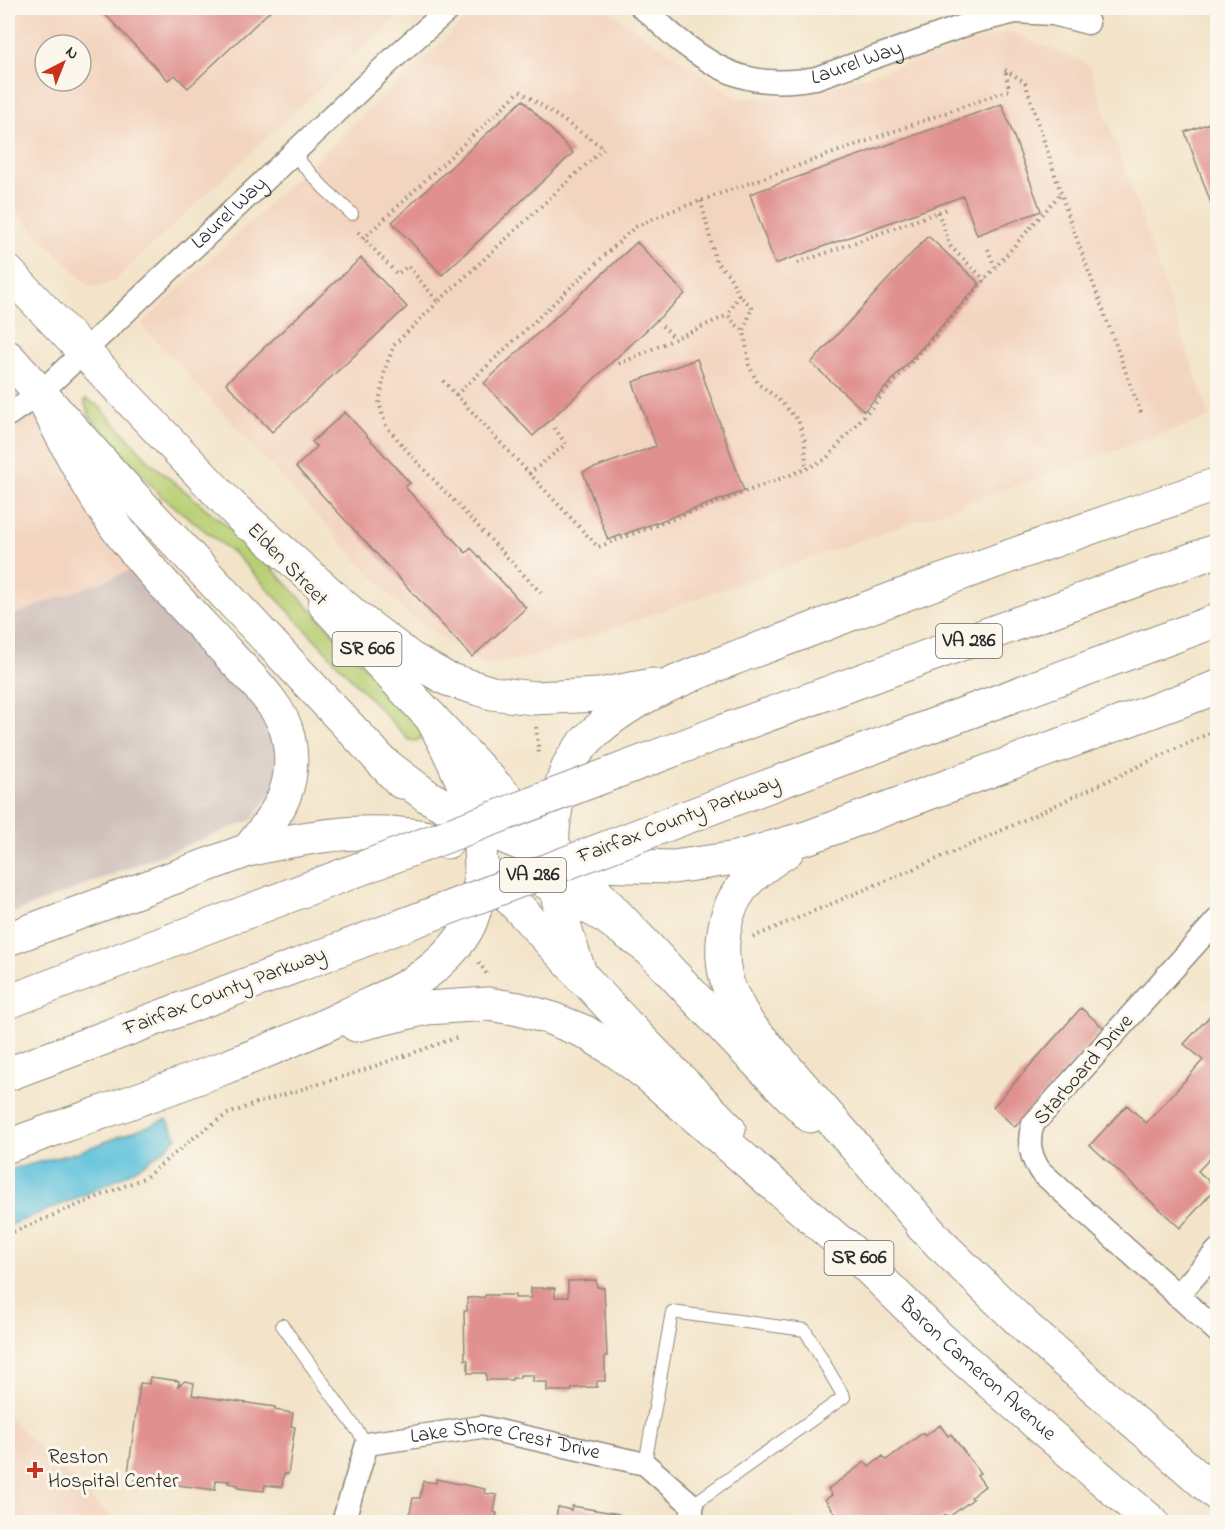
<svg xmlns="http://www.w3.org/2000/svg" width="1225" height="1530" font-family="'Indie Flower',sans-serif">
  <rect width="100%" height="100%" fill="#fbf7ec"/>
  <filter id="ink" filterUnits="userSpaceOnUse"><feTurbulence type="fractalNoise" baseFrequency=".0167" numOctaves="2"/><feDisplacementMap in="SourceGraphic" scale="12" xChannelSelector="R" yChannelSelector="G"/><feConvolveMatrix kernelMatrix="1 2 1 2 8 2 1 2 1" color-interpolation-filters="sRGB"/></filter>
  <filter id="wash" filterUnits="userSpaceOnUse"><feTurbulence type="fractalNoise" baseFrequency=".008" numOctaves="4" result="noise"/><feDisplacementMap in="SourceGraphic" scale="24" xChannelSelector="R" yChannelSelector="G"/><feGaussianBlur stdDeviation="1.35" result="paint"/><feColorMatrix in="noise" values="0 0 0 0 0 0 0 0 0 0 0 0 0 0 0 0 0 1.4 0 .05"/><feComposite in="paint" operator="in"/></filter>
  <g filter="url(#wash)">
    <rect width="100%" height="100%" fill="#f3e4c9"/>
    <!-- built -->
    <path fill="#f3d4bf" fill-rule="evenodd" d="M8 8H406L114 281 103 285 90 287 8 204ZM45 45H81V81H45Z
      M487 8H603L739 99 808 94 1009 31 1089 65 1210 417 531 657 483 665 408 615 141 324 465 20Z
      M8 378 174 553 8 618Z
      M8 1417 117 1522H8Z"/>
    <!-- industrial -->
    <path fill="#cfc0bb" d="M140 567 271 711 287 770 252 820 8 915V617Z"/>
    <!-- green -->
    <path fill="#b8cf73" stroke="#727d4f" stroke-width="1.5" d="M86 399 99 406 152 464 249 544 422 727 423 734 420 739 414 741 408 739 238 557 160 495 90 417 84 401Z"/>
    <!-- water -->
    <path fill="#5cc1da" stroke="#447682" stroke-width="1.5" d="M167 1119 177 1138C134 1180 63 1203 8 1226V1170L78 1152Z"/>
    <g id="blocks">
      <!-- building -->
      <path fill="#e0908f" d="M99 8H273L188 88 175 75 168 80Z
        M523 100 573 153 442 275 392 222Z
        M1002 104 1041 211 977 235 963 196 775 264 750 194Z
        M1218 120V220H1217L1185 132Z
        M928 236 980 284 864 411 811 363Z
        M637 242 685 294 533 436 484 383Z
        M361 258 407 307 272 432 226 383Z
        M697 359 744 491 608 540 583 472 656 446 633 382Z
        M345 412 410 483 405 487 466 553 471 548 526 608 472 657 296 467 317 447 312 442Z
        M1218 1007V1150L1198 1171 1216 1188 1180 1228 1090 1145 1127 1105 1146 1123 1173 1094 1203 1060 1184 1044Z
        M1081 1008 1104 1028 1015 1127 993 1107Z
        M596 1280 597 1287 604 1288 607 1356H605V1381H597V1387L572 1388V1391H547V1382H533V1375H520V1378H512V1380H486V1373H468V1360H465L464 1311H467V1298L485 1297V1295H515V1298H531V1288H555V1297H568V1281Z
        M150 1377 179 1381 178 1386 185 1381 194 1383 192 1395 275 1407V1410L293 1413 291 1426 295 1427 288 1474H284L282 1487 265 1485 264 1491 238 1488V1485L228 1483 229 1481 216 1480 215 1490 163 1483V1487L135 1482 136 1476 128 1474 140 1383 149 1384Z
        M940 1425 948 1436 951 1434 980 1473 977 1475 985 1486 971 1497 973 1499 949 1517 946 1515 935 1522H842L825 1500 832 1495 828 1489 865 1462 869 1467 883 1456 886 1460 923 1433 925 1436Z
        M436 1479 485 1489 484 1493 497 1495 494 1512 497 1513 495 1522H408L413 1498H420L423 1481 436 1483Z
        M572 1506 619 1514V1519L635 1522H555L558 1507 571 1510Z"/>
    </g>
  </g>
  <g filter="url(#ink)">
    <use href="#blocks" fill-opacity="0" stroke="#8f887a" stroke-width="1.5"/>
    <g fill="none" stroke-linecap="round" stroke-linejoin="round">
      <defs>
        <path id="lane" d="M292 153 324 188 352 214
          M282 1325 367 1444
          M645 1464 672 1312 805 1330 844 1397 692 1505"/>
        <g id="street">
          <path id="s1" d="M642 8C654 16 663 27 674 36 722 75 754 89 816 78L974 22 1015 12 1053 14 1088 23"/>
          <path id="s2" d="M8 415 40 393 398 54 450 8"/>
          <path d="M1218 919 1033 1124C1027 1142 1030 1156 1040 1171L1218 1332"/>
          <path d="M1177 1296 1218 1250"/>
          <path id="s3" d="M343 1522 367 1444 481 1427 645 1464 692 1505V1522"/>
        </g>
        <g id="primary">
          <path d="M8 272 248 524"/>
          <path d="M8 357 117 479 401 782"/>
          <path d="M325 605 738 1043 810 1116"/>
          <path d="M482 868 627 1025 729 1129"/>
          <path d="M922 1226 1029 1330 1218 1495"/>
          <path id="s4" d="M844 1244 940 1338 1037 1424 1152 1522"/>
        </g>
        <path id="highway" d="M40 393C67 445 92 499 130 545 159 581 192 615 224 649 245 673 281 704 288 736 299 785 278 814 248 850
          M229 504 356 617 410 658 447 679 492 693 533 698 599 695 653 685
          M721 732 1218 550
          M382 762 427 796 462 816 509 839 553 857 589 865 673 867 736 858 809 837 1218 687
          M771 785 1218 620
          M787 851C771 861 753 873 741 889 723 912 719 950 726 978 730 995 740 1009 748 1024L942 1246
          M542 880 607 918 649 949
          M8 939 248 850C312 835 382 824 447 842
          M582 978C559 917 542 854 560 790 564 778 567 766 574 756 611 703 688 676 745 654 779 642 813 629 846 616 969 570 1093 526 1218 484
          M8 1002 249 911
          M356 1025 427 1008 488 1004 519 1009 550 1018 585 1032 616 1051 649 1076 865 1264
          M8 1074 296 966
          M8 1146C120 1105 237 1068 345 1016 369 1004 395 994 418 979 437 967 461 944 470 923 499 852 465 779 431 717"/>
      </defs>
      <!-- lane casing -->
      <use href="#lane" stroke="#8f887a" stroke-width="14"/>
      <!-- street casing -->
      <use href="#street" stroke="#8f887a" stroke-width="25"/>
      <!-- primary casing -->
      <use href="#primary" stroke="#8f887a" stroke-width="35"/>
      <!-- highway casing -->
      <use href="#highway" stroke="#8f887a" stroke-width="35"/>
      <!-- path -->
      <path stroke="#8f887a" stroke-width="4" stroke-dasharray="1.5 4.5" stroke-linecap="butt" d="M1005 70 1025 82 1069 218 1141 413
        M701 201 716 262 729 275 739 295 752 307 744 331 749 365 758 384 776 397 798 420 805 441 806 469
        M938 212 951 247 985 280
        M358 232 397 274 408 266 438 302 604 148 520 91 363 239
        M988 249 995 268
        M798 263 947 209
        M739 295 728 315 735 324 744 331
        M438 302 394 345 386 366 379 403 386 426 417 462 541 593
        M662 326 675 338
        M619 364 728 315
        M443 381 598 547 806 469 826 459 1061 193
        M456 395 635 227 669 212 1009 90 1005 69
        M529 474 566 444 553 426
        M536 727 539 755
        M753 937 977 842 1218 729
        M479 962 488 976
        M8 1234 146 1177 202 1131 228 1114 257 1103 361 1071 458 1037"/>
      <!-- lane -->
      <use href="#lane" stroke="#fff" stroke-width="12"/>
      <!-- street -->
      <use href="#street" stroke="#fff" stroke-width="22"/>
      <!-- primary -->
      <use href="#primary" stroke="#fff" stroke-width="33"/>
      <!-- highway -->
      <use href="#highway" stroke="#fff" stroke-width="33"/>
      <defs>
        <path id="highway-bridge" d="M249 911 721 732
          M296 966 771 785"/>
      </defs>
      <!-- highway-bridge casing -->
      <use href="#highway-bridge" stroke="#8f887a" stroke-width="35" stroke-linecap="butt"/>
      <!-- highway-bridge -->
      <use href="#highway-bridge" stroke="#fff" stroke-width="33"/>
    </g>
  </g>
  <!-- markers -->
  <path fill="#c8321e" stroke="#fbf7ec" stroke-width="2" d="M32 1461h6v6h6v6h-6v6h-6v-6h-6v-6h6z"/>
  <g text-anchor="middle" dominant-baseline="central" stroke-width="6" stroke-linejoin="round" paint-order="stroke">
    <!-- shield labels -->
    <g fill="#fbf7ec" stroke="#696865" stroke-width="1.5">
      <rect x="936" y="624" width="66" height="34" rx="4.5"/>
      <rect x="332.5" y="632" width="69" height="34" rx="4.5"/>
      <rect x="500" y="858" width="66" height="34" rx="4.5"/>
      <rect x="824.5" y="1241" width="69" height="34" rx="4.5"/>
    </g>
    <g font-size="20" font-weight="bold" fill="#2b2b2b">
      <text x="969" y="641">VA 286</text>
      <text x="367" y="649">SR 606</text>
      <text x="533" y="875">VA 286</text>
      <text x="859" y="1258">SR 606</text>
    </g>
    <!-- street labels -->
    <g font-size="21" fill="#2b2b2b" stroke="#fbf7ec">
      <text stroke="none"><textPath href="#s1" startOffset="240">Laurel Way</textPath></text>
      <text stroke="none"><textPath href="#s2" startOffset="300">Laurel Way</textPath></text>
      <text transform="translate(287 565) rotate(46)">Elden Street</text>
      <text transform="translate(679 820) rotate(-21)">Fairfax County Parkway</text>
      <text transform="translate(225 992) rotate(-21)">Fairfax County Parkway</text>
      <text transform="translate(1084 1070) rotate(-49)">Starboard Drive</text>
      <text stroke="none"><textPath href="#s4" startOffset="183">Baron Cameron Avenue</textPath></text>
      <text stroke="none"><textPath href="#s3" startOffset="222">Lake Shore Crest Drive</textPath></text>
    </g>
    <!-- poi labels -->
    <g font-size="21" fill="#2b2b2b" stroke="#fbf7ec" text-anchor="start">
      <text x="48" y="1458">Reston<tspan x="48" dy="24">Hospital Center</tspan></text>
    </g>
  </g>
  <!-- margin -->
  <rect width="1225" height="1530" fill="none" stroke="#fbf7ec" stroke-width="30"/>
  <!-- north arrow -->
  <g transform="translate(63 63) rotate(42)"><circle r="28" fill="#fbf7ec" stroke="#a8a59f" stroke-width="1.5"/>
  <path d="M0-4.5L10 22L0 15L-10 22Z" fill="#c8321e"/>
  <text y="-9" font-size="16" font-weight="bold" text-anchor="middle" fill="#2b2b2b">N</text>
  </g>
</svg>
